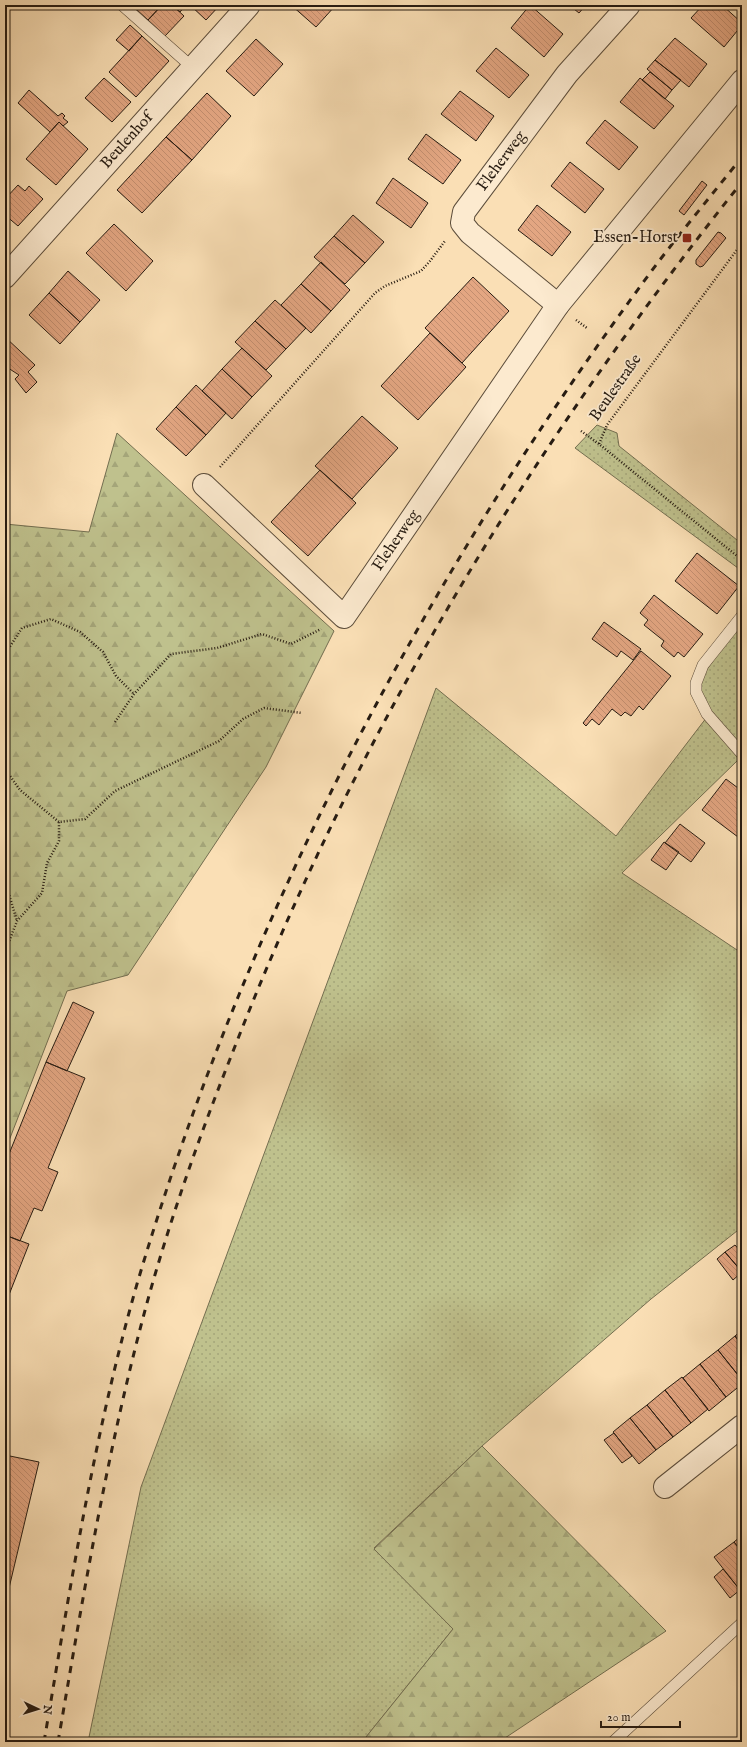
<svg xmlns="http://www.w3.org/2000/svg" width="747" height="1747" font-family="'IM FELL English',serif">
  <defs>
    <pattern id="grass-dots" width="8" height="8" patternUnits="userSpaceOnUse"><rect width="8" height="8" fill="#bfc18d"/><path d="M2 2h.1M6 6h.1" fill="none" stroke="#a4a579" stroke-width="1.8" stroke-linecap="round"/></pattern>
    <pattern id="forest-firs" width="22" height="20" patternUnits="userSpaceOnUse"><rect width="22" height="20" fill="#bfc18d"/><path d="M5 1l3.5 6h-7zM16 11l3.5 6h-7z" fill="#a4a579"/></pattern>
    <pattern id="building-back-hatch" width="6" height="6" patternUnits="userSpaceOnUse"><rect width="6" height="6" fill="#e3a682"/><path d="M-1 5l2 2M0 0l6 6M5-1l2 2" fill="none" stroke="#c38e6f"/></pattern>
  </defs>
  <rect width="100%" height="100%" fill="#fadfb5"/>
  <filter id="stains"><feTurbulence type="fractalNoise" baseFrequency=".005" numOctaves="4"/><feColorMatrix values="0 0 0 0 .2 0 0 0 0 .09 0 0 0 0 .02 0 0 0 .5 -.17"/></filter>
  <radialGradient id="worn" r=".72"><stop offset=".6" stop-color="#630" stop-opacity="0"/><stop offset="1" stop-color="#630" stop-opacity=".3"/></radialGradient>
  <!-- grass -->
  <path fill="url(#grass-dots)" stroke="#736e50" d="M597 425 617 433 619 446 742 544V571L575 448Z
    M742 621V766L737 761 622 873 740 952 742 950V1227L651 1299 482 1446 374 1548 453 1629 362 1742H88L141 1487 436 688 616 836 710 713 702 702 700 679Z"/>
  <!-- forest -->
  <path fill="url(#forest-firs)" stroke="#736e50" d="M117 433 334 631 266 767 128 975 67 991 5 1151V524L89 532Z
    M482 1446 666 1631 499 1742H362L453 1629 374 1549Z"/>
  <!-- building -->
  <path fill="url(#building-back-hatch)" stroke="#271c12" d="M139 5H162L148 20 136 9Z
    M162 5H172L184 16 165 36 148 20Z
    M172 5H186L180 12Z
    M190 5H220L206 20Z
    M291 5H335V6L316 27Z
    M530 5 563 34 544 57 511 28Z
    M569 5H586L579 13Z
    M703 5H722L742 23V25L724 47 691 18Z
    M130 25 142 36 129 51 116 40Z
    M142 36 169 61 136 97 109 72Z
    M675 38 707 64 689 87 655 60Z
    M256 39 283 64 254 96 226 71Z
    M496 48 529 75 509 98 476 71Z
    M655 60 681 80 672 90 647 69Z
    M650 72 672 90 665 99 642 80Z
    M104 78 131 102 112 122 85 98Z
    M640 78 674 106 654 129 620 102Z
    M29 90 58 116 62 113 65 116 63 118 68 122 63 126 59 122 50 132 18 103Z
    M460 91 494 116 476 141 441 114Z
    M207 93 231 116 192 160 166 137Z
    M605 120 638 147 619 170 586 143Z
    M59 122 88 149 56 185 26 159Z
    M426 134 461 160 443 184 408 159Z
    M166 137 192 160 142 213 117 190Z
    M570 162 604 189 585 213 551 186Z
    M393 178 428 203 411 228 376 203Z
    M702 181 707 185 684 215 679 211Z
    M18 185 25 191 29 186 43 199 18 226 5 215V199Z
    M537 205 571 232 552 256 518 230Z
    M353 215 384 242 365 263 334 236Z
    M114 224 153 261 126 291 86 253Z
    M718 232 721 233 726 238 703 266 700 267 696 264V260Z
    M334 236 365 263 345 284 314 257Z
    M321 262 350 290 331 311 301 284Z
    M68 271 100 300 80 322 49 293Z
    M473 277 509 311 462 363 425 328Z
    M301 284 331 311 311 333 281 305Z
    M49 293 80 322 60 344 29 315Z
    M275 300 306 328 286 349 255 321Z
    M255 321 286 349 266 370 235 342Z
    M430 333 466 367 418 420 381 386Z
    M5 337 35 365 28 372 37 382 26 393 15 379 19 375 5 366Z
    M242 348 272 376 252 397 222 369Z
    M222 369 252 397 232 419 202 391Z
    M196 385 226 413 206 435 176 407Z
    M176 407 206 435 186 456 156 429Z
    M362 416 398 448 352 499 315 466Z
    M320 470 356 503 308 556 271 522Z
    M697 553 739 586 717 614 675 581Z
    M654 595 703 634 684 657 678 652 674 657 661 646 664 641 644 625 648 620 640 613Z
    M604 622 641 649 633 660 621 651 617 657 592 639Z
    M641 651 671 676 643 710 639 706 631 716 625 712 621 716 612 709 599 725 592 719 586 726 583 723Z
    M726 779 742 791V840L702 810Z
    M680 824 705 843 691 862 665 843Z
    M664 842 679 852 666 870 651 860Z
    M73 1002 94 1012 67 1071 46 1062Z
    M46 1062 85 1078 48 1168 58 1172 42 1211 34 1208 20 1241 5 1235V1164Z
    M5 1235 29 1244 5 1305Z
    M735 1245 742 1253V1272L725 1252Z
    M725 1252 742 1272 733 1280 717 1259Z
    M742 1330V1346L735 1336Z
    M735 1336 742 1346V1380L718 1350Z
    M718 1350 742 1380V1384L726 1397 700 1364Z
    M700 1364 726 1397 709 1411 683 1378Z
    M682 1377 708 1409 691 1423 665 1390Z
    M665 1390 691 1423 673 1437 647 1405Z
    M647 1405 673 1437 656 1450 630 1418Z
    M630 1418 656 1450 639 1464 613 1432Z
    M614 1433 632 1456 622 1463 604 1440Z
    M5 1455 39 1462 5 1605Z
    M742 1535V1552L734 1542Z
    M734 1542 742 1552V1588L740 1590 714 1557Z
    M723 1569 740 1590 730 1598 714 1577Z"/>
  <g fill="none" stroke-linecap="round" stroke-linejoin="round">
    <defs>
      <path id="lane" d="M122 5 192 67
        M742 616 703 665 696 683V692L707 714 742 754
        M613 1742 742 1623"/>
      <g id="street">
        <path id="s1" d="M5 277 249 5"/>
        <path id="s2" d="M558 305 470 233 462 223 464 212 567 74 629 5"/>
        <path id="s3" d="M204 485 344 617 558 305 742 81"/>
        <path d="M665 1487 742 1426"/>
      </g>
    </defs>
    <!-- lane casing -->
    <use href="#lane" stroke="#5c4d3b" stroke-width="12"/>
    <!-- street casing -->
    <use href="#street" stroke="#5c4d3b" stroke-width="24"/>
    <!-- path -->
    <path stroke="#271c12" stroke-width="2.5" stroke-dasharray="1 2" stroke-linecap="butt" d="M742 243 607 425 599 444 742 560
      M576 320 587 328
      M581 431 599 444
      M220 467 375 293 385 286 421 271 430 261 445 241
      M5 654 22 628 51 619 80 632 103 652 116 676 134 694
      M115 722 134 694 171 654 217 648 262 634 291 644 321 629
      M5 769 20 790 59 822 85 819 115 791 219 741 243 719 264 708 302 713
      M5 881 17 921
      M5 952 17 921 42 893 47 863 59 841V822"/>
    <!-- lane -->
    <use href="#lane" stroke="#fceacf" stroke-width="11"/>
    <!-- street -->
    <use href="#street" stroke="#fceacf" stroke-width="22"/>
    <!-- rail -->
    <path stroke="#271c12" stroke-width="3" stroke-dasharray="7 7" stroke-linecap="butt" d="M44 1742C70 1589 94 1434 137 1284 246 914 429 569 659 261 686 226 714 192 742 157
      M58 1742C84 1591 109 1440 150 1292 173 1211 201 1132 232 1054 354 738 530 447 742 182"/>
  </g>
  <!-- markers -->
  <rect fill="#8f2418" stroke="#fceacf" stroke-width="1.5" x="682" y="233" width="10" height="10" rx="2"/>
  <g text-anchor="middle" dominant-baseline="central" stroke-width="3.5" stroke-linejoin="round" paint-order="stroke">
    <!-- street labels -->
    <g font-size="16" fill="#271c12" stroke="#fceacf">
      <text stroke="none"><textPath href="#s1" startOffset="183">Beulenhof</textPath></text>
      <text stroke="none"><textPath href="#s2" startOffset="201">Fleherweg</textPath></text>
      <text transform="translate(616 388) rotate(-55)">Beulestraße</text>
      <text stroke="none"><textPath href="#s3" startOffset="285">Fleherweg</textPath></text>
    </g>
    <!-- poi labels -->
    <g font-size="16" fill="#271c12" stroke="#fceacf" text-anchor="end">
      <text x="678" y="238">Essen-Horst</text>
    </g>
  </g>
  <!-- margin -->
  <rect width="747" height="1747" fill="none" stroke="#fadfb5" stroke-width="20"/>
  <rect x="6" y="6" width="735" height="1735" fill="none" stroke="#271c12" stroke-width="2"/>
  <rect x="10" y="10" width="727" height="1727" fill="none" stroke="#271c12"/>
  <!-- north arrow -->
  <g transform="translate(38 1709) rotate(94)" stroke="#fceacf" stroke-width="3" paint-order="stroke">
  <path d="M0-3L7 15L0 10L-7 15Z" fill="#271c12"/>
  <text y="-6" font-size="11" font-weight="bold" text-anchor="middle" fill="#271c12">N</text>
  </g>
  <!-- scale -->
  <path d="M601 1721v6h79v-6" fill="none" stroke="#271c12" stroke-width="2"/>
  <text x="607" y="1721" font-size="12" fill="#271c12" stroke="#fceacf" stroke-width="3" paint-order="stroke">20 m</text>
  <rect width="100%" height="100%" filter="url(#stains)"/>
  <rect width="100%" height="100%" fill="url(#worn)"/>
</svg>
